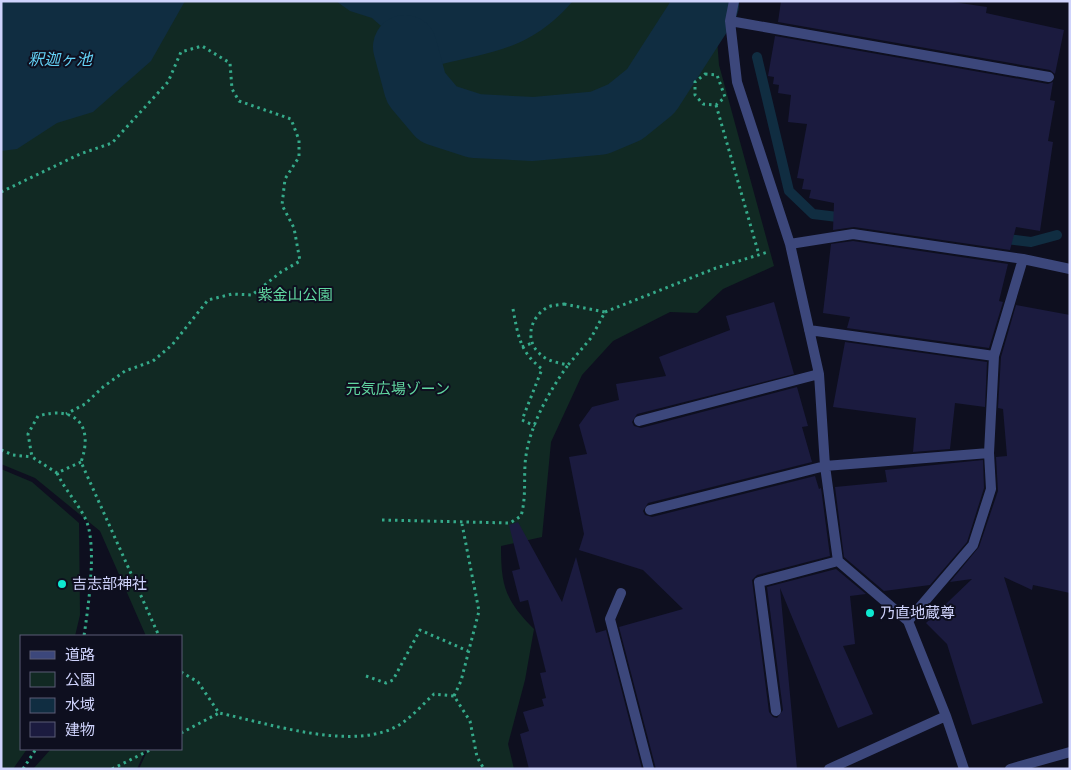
<svg xmlns="http://www.w3.org/2000/svg" width="1071" height="770" font-family="'Sofia Sans Condensed','Noto Sans JP',sans-serif">
  <rect width="100%" height="100%" fill="#0e0f1f"/>
  <!-- green -->
  <path fill="#112923" d="M1 1H714L719 65 774 266 723 289 697 313 670 312 613 341 582 375 551 442 542 537 501 546C501 586 505 600 534 629L525 680 508 744 514 769H139L148 749H181V636H146L100 531 35 478 1 464Z
    M1 469 32 482 79 523 80 615 75 636H21V749H27L13 769H1Z
    M51 749H146L137 769H33Z"/>
  <!-- water -->
  <path fill="#102d41" d="M1 1H185L151 61 93 112 57 123 17 149 1 151Z
    M336 1H573C531 49 496 51 438 65L430 63 405 47 372 18 350 11Z"/>
  <g fill="none" stroke-linecap="round" stroke-linejoin="round">
    <!-- stream -->
    <path stroke="#102d41" stroke-width="10" d="M757 57 789 191 813 214 846 218
      M999 238 1031 242 1057 235"/>
    <!-- river -->
    <path stroke="#102d41" stroke-width="64" d="M405 47 416 88 438 114 475 126 533 129 599 123 625 112 651 91 707 4"/>
  </g>
  <!-- building -->
  <path fill="#1b1b3f" d="M781 1H946L987 7 986 13 1064 30 1055 74 1050 70 778 22Z
    M775 36 1048 84 1053 82 1050 100 1055 101 1048 141 1053 142 1040 231 1016 227 1010 250 854 227 833 230 834 203 809 198 811 190 802 189 804 179 797 178 807 124 788 122 791 95 778 93 779 85 773 84 774 77 768 76Z
    M853 241 1008 264 999 301 1003 302 989 348 847 328 850 317 823 313 831 244Z
    M774 302 794 374 637 414 632 422 634 426 641 428 797 387 808 426 802 427 812 462 648 503 643 511 645 515 652 517 815 476 819 489 821 488 830 556 757 575 752 580 769 712 773 717 777 718 783 710 767 587 836 569 866 594 850 596 855 644 843 646 873 714 838 728 780 588 797 769H656L619 627 683 609 643 570 579 550 584 534 569 457 587 454 579 425 592 407 619 400 616 384 666 376 659 357 730 330 726 316Z
    M1016 305 1070 315V593L1033 585 1032 590 1004 577 1043 703 972 725 947 644 926 623 972 579 950 582 979 547 998 491 996 457 1007 456 1003 409 998 408 1001 357Z
    M845 342 987 362 985 407 955 403 950 449 913 452 916 418 833 407Z
    M983 460 984 488 967 542 930 585 884 591 844 557 835 487 887 482 885 470Z
    M518 522 562 602 576 557 596 633 606 630 642 769H529L520 734 529 731 523 712 544 706 542 699 546 698 540 673 546 672 528 600 520 602 512 571 520 569 509 525Z"/>
  <g fill="none" stroke-linecap="round" stroke-linejoin="round">
    <!-- path -->
    <path stroke="#35aa8a" stroke-width="3" stroke-dasharray="2.5 4" stroke-linecap="butt" d="M705 74 717 75 725 97 716 105 703 104 695 95V82Z
      M716 105 759 255
      M1 192 80 154 112 143 168 82 181 52 202 46 230 63 232 89 239 101 291 119 299 140V157L285 179 282 205 294 228 300 261 281 272 252 295 232 294 208 300 172 345 153 361 125 371 103 387 85 404 66 414
      M564 304 605 312 591 338 568 365C559 363 546 361 539 353 524 339 531 316 548 307 553 305 559 305 564 304Z
      M513 309C518 336 520 352 542 369L522 420 535 426
      M605 312 716 268 768 252
      M522 347 532 343
      M1 450 13 455 32 457
      M81 462 57 473 32 457 28 434 38 416C76 405 94 426 81 462L159 636
      M57 473C65 490 77 502 85 518 98 543 88 608 84 636
      M382 520 510 523 521 516C526 498 524 483 525 465 527 430 548 393 568 365
      M181 672 198 682 219 713C268 723 358 754 402 723 414 715 424 703 434 694L454 696 470 721 477 757 484 769
      M366 676 386 683 393 680 420 630 468 651
      M454 696 461 681 479 611 462 524
      M181 733 219 713
      M23 769 36 749
      M112 769 152 749"/>
    <!-- minor -->
    <path stroke="#3c477b" stroke-width="10" d="M734 1 730 21 737 82 790 244 819 374 825 466 838 561 908 621 946 716 964 769
      M730 21 1049 77
      M790 244 853 234 1023 259 1070 269
      M809 330 994 356
      M639 421 819 374
      M650 510 825 466 989 453
      M621 593 610 619 649 769
      M908 621 973 545 991 489 989 453 994 356 1023 259
      M776 711 759 582 838 561
      M829 769 946 716"/>
    <!-- tertiary -->
    <path stroke="#3c477b" stroke-width="10" d="M1010 769 1070 752"/>
  </g>
  <!-- markers -->
  <g fill="#0ee9d1" stroke="#0e0f1f" stroke-width="2">
    <circle cx="62" cy="584" r="5"/>
    <circle cx="870" cy="613" r="5"/>
  </g>
  <g text-anchor="middle" dominant-baseline="central" stroke-width="4" stroke-linejoin="round" paint-order="stroke">
    <!-- park labels -->
    <g font-size="15" fill="#60d7a0" stroke="#0e0f1f">
      <text x="295" y="295">紫金山公園</text>
      <text x="398" y="389">元気広場ゾーン</text>
    </g>
    <!-- poi labels -->
    <g font-size="15" fill="#cfd3fc" stroke="#0e0f1f" text-anchor="start">
      <text x="72" y="584">吉志部神社</text>
      <text x="880" y="613">乃直地蔵尊</text>
    </g>
    <!-- water labels -->
    <g font-size="16" font-style="italic" fill="#64d1f5" stroke="#0e0f1f">
      <text x="60" y="60">釈迦ヶ池</text>
    </g>
  </g>
  <!-- border -->
  <rect width="1071" height="770" fill="none" stroke="#cfd3fc" stroke-width="5"/>
  <!-- legend -->
  <rect x="20" y="635" width="162" height="115" fill="#0e0f1f" stroke="#5b5d77"/>
  <rect x="30" y="651" width="25" height="8" fill="#3c477b" stroke="#5b5d77"/>
  <text x="65" y="660" font-size="15" fill="#cfd3fc">道路</text>
  <rect x="30" y="672" width="25" height="15" fill="#112923" stroke="#5b5d77"/>
  <text x="65" y="685" font-size="15" fill="#cfd3fc">公園</text>
  <rect x="30" y="698" width="25" height="15" fill="#102d41" stroke="#5b5d77"/>
  <text x="65" y="710" font-size="15" fill="#cfd3fc">水域</text>
  <rect x="30" y="722" width="25" height="15" fill="#1b1b3f" stroke="#5b5d77"/>
  <text x="65" y="735" font-size="15" fill="#cfd3fc">建物</text>
</svg>
